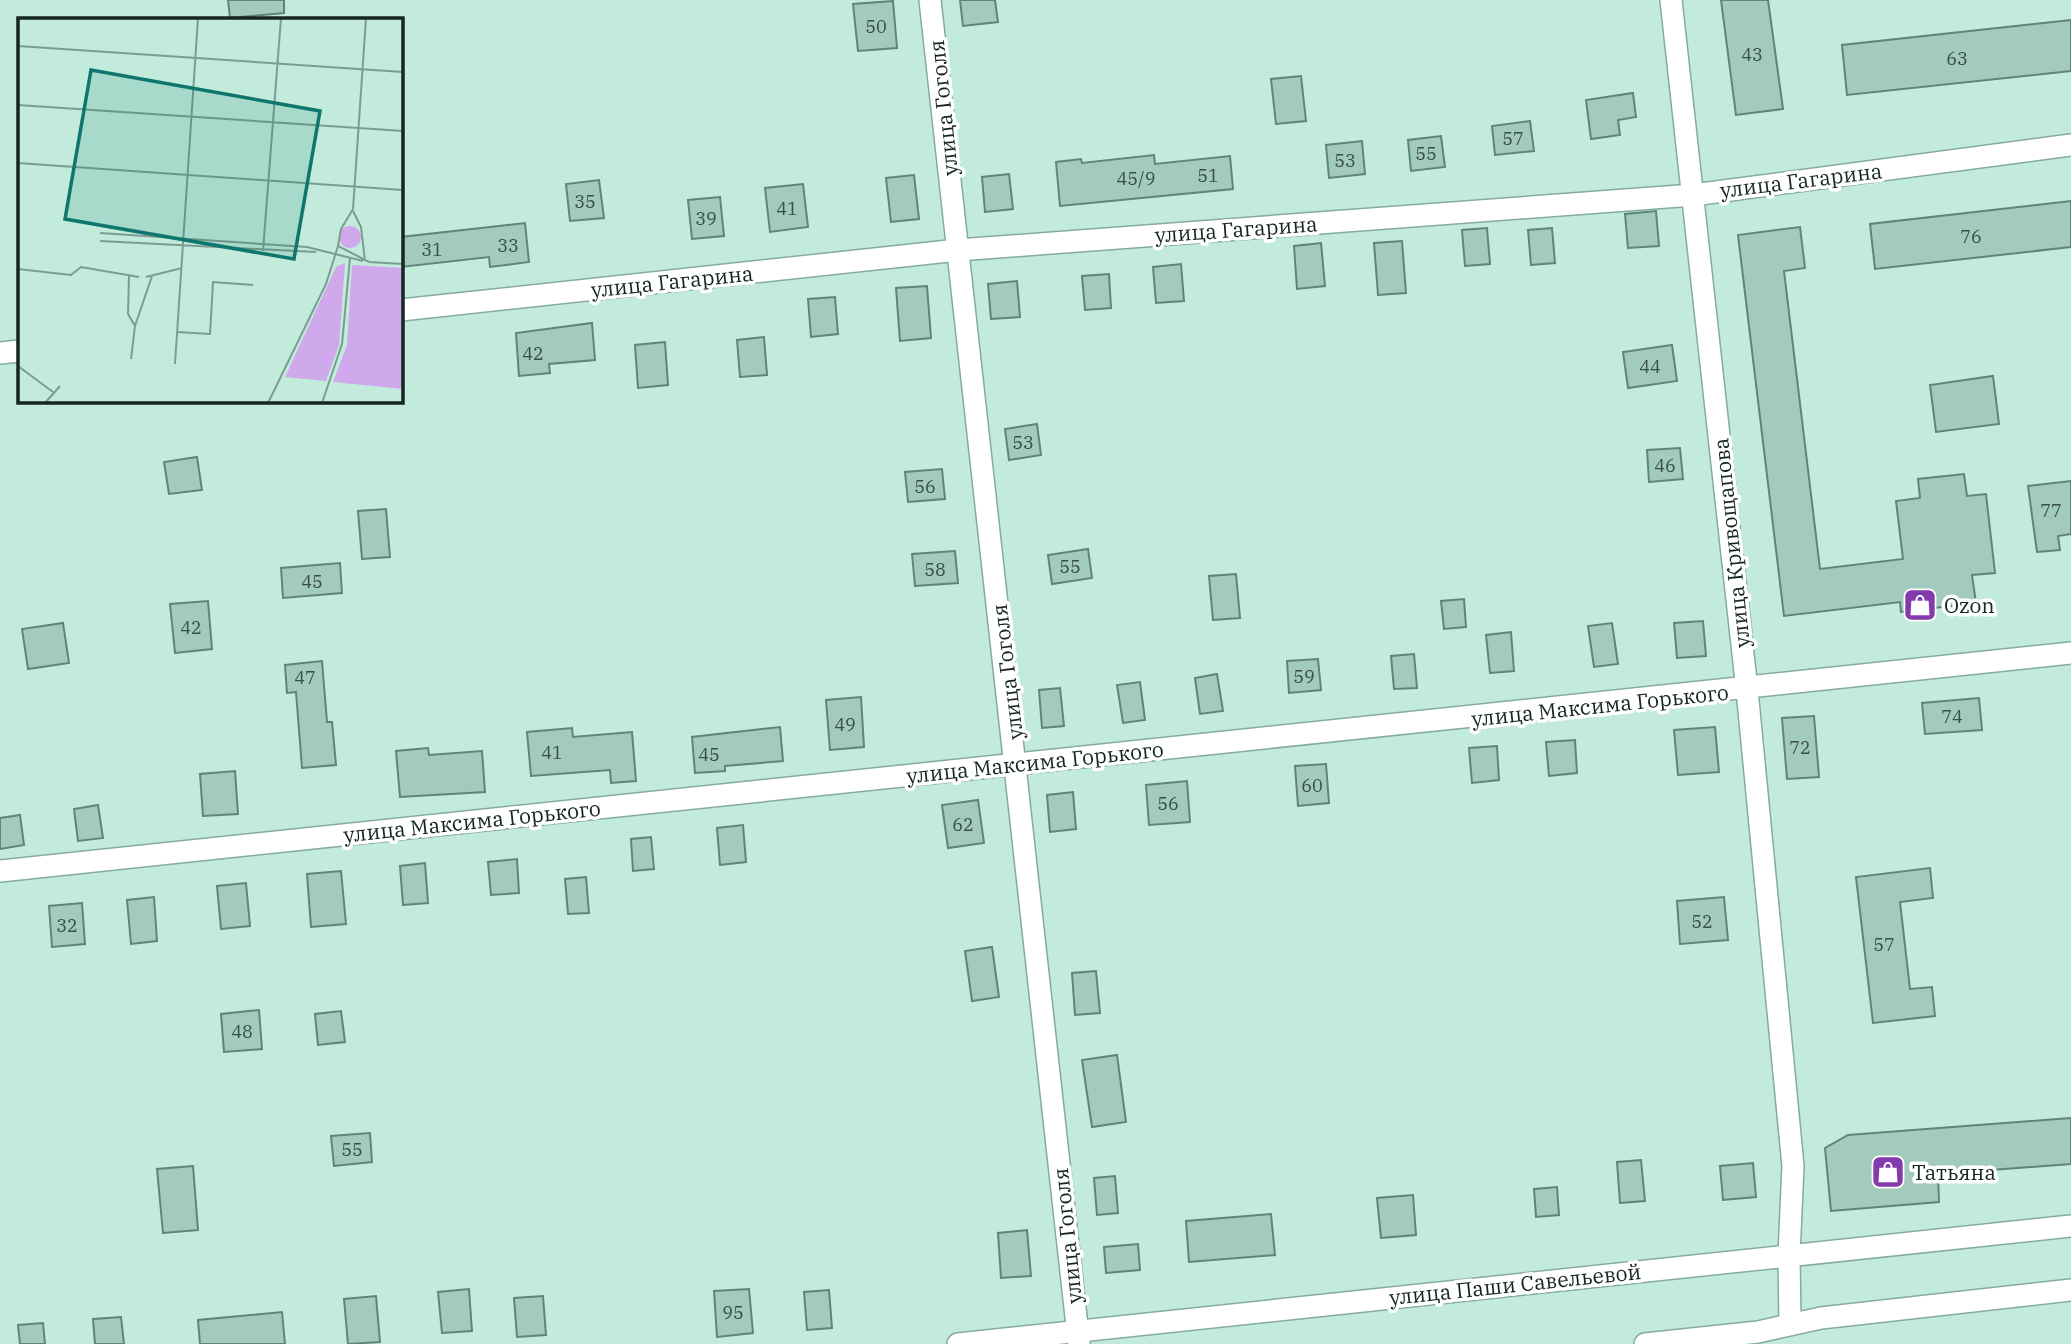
<svg xmlns="http://www.w3.org/2000/svg" width="2071" height="1344" font-family="'IBM Plex Serif',serif">
  <rect width="100%" height="100%" fill="#c2ebdc"/>
  <!-- building -->
  <path fill="#a2cbbd" stroke="#5f8578" stroke-width="2" d="M228 0H284V13L230 18Z
    M960 0H995L998 22 963 26Z
    M1721 0H1768L1783 109 1736 115Z
    M893 1 897 48 858 51 853 4Z
    M2071 20V71L1847 95 1842 45Z
    M1301 76 1306 121 1276 124 1271 79Z
    M1633 93 1636 117 1618 120 1620 135 1591 139 1586 100Z
    M1530 121 1534 151 1495 155 1492 126Z
    M1441 136 1445 167 1411 171 1408 140Z
    M1362 141 1365 174 1329 178 1326 145Z
    M1154 155 1155 164 1230 156 1233 189 1060 206 1056 162 1081 159 1082 163Z
    M1009 174 1013 209 985 212 982 177Z
    M914 175 919 219 891 222 886 178Z
    M599 180 604 218 570 221 566 184Z
    M803 184 808 227 770 232 765 188Z
    M720 197 724 236 692 239 688 200Z
    M2071 201V247L1875 269 1870 224Z
    M1656 211 1659 246 1628 248 1625 214Z
    M525 223 529 262 490 267 489 257 401 267V237Z
    M1800 227 1805 268 1784 271 1820 569 1903 559 1896 501 1920 498 1918 479 1964 474 1967 496 1986 494 1995 573 1972 575 1976 603 1901 612 1900 602 1784 616 1738 235Z
    M1487 228 1490 264 1465 266 1462 230Z
    M1552 228 1555 263 1531 265 1528 230Z
    M1402 241 1406 293 1378 295 1374 243Z
    M1321 243 1325 286 1297 289 1294 246Z
    M1181 264 1184 301 1156 303 1153 267Z
    M1109 274 1111 308 1085 310 1082 276Z
    M1017 281 1020 317 991 319 988 284Z
    M927 286 931 338 900 341 896 288Z
    M835 297 838 334 811 337 808 299Z
    M592 323 595 360 549 364 550 373 519 376 516 333Z
    M764 337 767 375 740 377 737 340Z
    M665 342 668 385 638 388 635 345Z
    M1672 345 1677 381 1628 388 1623 352Z
    M1993 376 1999 424 1936 432 1930 385Z
    M1037 424 1041 455 1009 460 1005 429Z
    M1680 448 1683 479 1649 482 1647 450Z
    M197 457 202 490 169 494 164 462Z
    M942 469 945 499 908 502 905 472Z
    M2071 481V534L2058 536 2060 550 2037 552 2028 486Z
    M386 509 390 557 362 559 358 511Z
    M1088 549 1092 578 1052 584 1048 555Z
    M955 551 958 583 915 586 912 554Z
    M340 563 342 593 283 598 281 568Z
    M1236 574 1240 618 1213 620 1209 576Z
    M1464 599 1466 627 1444 629 1441 601Z
    M208 601 212 649 175 653 170 604Z
    M1703 621 1706 656 1677 658 1674 623Z
    M63 623 69 663 28 669 22 629Z
    M1612 623 1618 664 1594 667 1588 626Z
    M1511 632 1514 671 1490 673 1486 635Z
    M1414 654 1417 688 1394 689 1391 656Z
    M1318 659 1321 690 1289 693 1287 661Z
    M322 661 327 722H332L336 765 302 768 296 692 287 693 285 665Z
    M1217 674 1223 711 1200 714 1195 678Z
    M1140 682 1145 720 1123 723 1117 685Z
    M1060 688 1064 726 1042 728 1039 690Z
    M861 697 864 747 830 750 826 700Z
    M1979 698 1982 730 1925 734 1922 703Z
    M1814 716 1819 777 1787 779 1782 718Z
    M780 727 783 761 725 766V771L695 773 692 737Z
    M1715 727 1719 772 1678 775 1674 730Z
    M572 728 573 737 632 732 636 781 611 783 610 770 531 776 527 732Z
    M1575 740 1577 773 1549 776 1546 742Z
    M1497 746 1499 780 1472 783 1469 748Z
    M428 748 429 755 482 751 485 792 400 797 396 751Z
    M1326 764 1329 803 1298 806 1295 766Z
    M235 771 238 814 203 816 200 774Z
    M1187 781 1190 822 1149 825 1146 785Z
    M1073 792 1076 829 1050 832 1047 795Z
    M978 800 984 843 948 848 942 805Z
    M98 805 103 838 78 841 74 809Z
    M20 815 24 845 0 849V818Z
    M743 825 746 862 720 865 717 828Z
    M651 837 654 869 633 871 631 839Z
    M517 859 519 893 491 895 488 862Z
    M425 863 428 903 403 905 400 866Z
    M1930 868 1933 898 1900 902 1910 989 1932 987 1935 1016 1873 1023 1856 877Z
    M341 871 346 924 311 927 307 874Z
    M586 877 589 913 568 914 565 879Z
    M246 883 250 926 221 929 217 886Z
    M154 897 157 941 131 944 127 900Z
    M1724 897 1728 940 1680 944 1677 901Z
    M82 903 85 944 52 947 49 906Z
    M992 947 999 997 972 1001 965 951Z
    M1096 971 1100 1013 1075 1015 1072 973Z
    M259 1010 262 1049 224 1052 221 1014Z
    M341 1011 345 1042 318 1045 315 1014Z
    M1117 1055 1126 1122 1092 1127 1082 1060Z
    M2071 1118V1164L1938 1174 1939 1202 1831 1211 1825 1148 1848 1135Z
    M370 1133 372 1162 334 1166 331 1136Z
    M1641 1160 1645 1201 1620 1203 1617 1162Z
    M1753 1163 1756 1197 1723 1200 1720 1166Z
    M193 1166 198 1230 163 1233 157 1169Z
    M1115 1176 1118 1213 1097 1215 1094 1178Z
    M1557 1187 1559 1215 1536 1217 1534 1189Z
    M1413 1195 1416 1235 1381 1238 1377 1198Z
    M1271 1214 1275 1255 1189 1262 1186 1221Z
    M1027 1230 1031 1276 1001 1278 998 1233Z
    M1138 1244 1140 1270 1106 1273 1104 1247Z
    M469 1289 472 1331 442 1333 438 1292Z
    M749 1289 753 1333 717 1337 714 1291Z
    M829 1290 832 1328 807 1330 804 1292Z
    M376 1296 380 1342 348 1344 344 1299Z
    M543 1296 546 1335 517 1337 514 1298Z
    M282 1312 285 1344H200L198 1320Z
    M121 1317 124 1344H95L93 1319Z
    M43 1323 45 1344H20L18 1325Z"/>
  <g fill="none" stroke-linecap="round" stroke-linejoin="round">
    <defs>
      <path id="street" d="M930 0 1079 1344
        M1671 0 1747 690 1793 1166 1789 1255 1790 1324
        M401 310 958 250 1693 195 2071 145
        M0 353 19 351
        M0 871 2071 653
        M958 1344 2071 1226
        M1645 1344 1758 1332 1821 1318 2071 1290"/>
    </defs>
    <!-- street casing -->
    <use href="#street" stroke="#84ab9e" stroke-width="24"/>
    <!-- street -->
    <use href="#street" stroke="#fff" stroke-width="21"/>
  </g>
  <!-- icons -->
  <defs>
    <symbol id="shop-square" viewBox="-11 -11 22 22"><rect x="-9" y="-9" width="18" height="18" rx="4" fill="#823aac" stroke="#fff"/><path d="M-5-2.5h2.3a2.7 3.5 0 0 1 5.4 0H5L5.5 6h-11ZM-1.5-2.5h3a1.5 2.3 0 0 0-3 0Z" fill="#fff"/></symbol>
  </defs>
  <g fill-rule="evenodd">
    <use href="#shop-square" x="1901" y="586" width="38" height="38"/>
    <use href="#shop-square" x="1869" y="1153" width="38" height="38"/>
  </g>
  <g text-anchor="middle" dominant-baseline="central" stroke-width="7" stroke-linejoin="round" paint-order="stroke">
    <!-- number labels -->
    <g font-size="18" fill="#384e47">
      <text x="876" y="26">50</text>
      <text x="1752" y="54">43</text>
      <text x="1957" y="58">63</text>
      <text x="1513" y="138">57</text>
      <text x="1426" y="153">55</text>
      <text x="1345" y="160">53</text>
      <text x="1208" y="175">51</text>
      <text x="1136" y="178">45/9</text>
      <text x="585" y="201">35</text>
      <text x="787" y="208">41</text>
      <text x="706" y="218">39</text>
      <text x="1971" y="236">76</text>
      <text x="508" y="245">33</text>
      <text x="432" y="249">31</text>
      <text x="533" y="353">42</text>
      <text x="1650" y="366">44</text>
      <text x="1023" y="442">53</text>
      <text x="1665" y="465">46</text>
      <text x="925" y="486">56</text>
      <text x="2051" y="510">77</text>
      <text x="1070" y="566">55</text>
      <text x="935" y="569">58</text>
      <text x="312" y="581">45</text>
      <text x="191" y="627">42</text>
      <text x="1304" y="676">59</text>
      <text x="305" y="677">47</text>
      <text x="1952" y="716">74</text>
      <text x="845" y="724">49</text>
      <text x="1800" y="747">72</text>
      <text x="552" y="752">41</text>
      <text x="709" y="754">45</text>
      <text x="1312" y="785">60</text>
      <text x="1168" y="803">56</text>
      <text x="963" y="824">62</text>
      <text x="1702" y="921">52</text>
      <text x="67" y="925">32</text>
      <text x="1884" y="944">57</text>
      <text x="242" y="1031">48</text>
      <text x="352" y="1149">55</text>
      <text x="733" y="1312">95</text>
    </g>
    <!-- street labels -->
    <g font-size="21" fill="#152520" stroke="#fff">
      <text transform="translate(943 108) rotate(-96)">улица Гоголя</text>
      <text transform="translate(1801 180) rotate(-7)">улица Гагарина</text>
      <text transform="translate(1236 229) rotate(-4)">улица Гагарина</text>
      <text transform="translate(672 281) rotate(-6)">улица Гагарина</text>
      <text transform="translate(1731 543) rotate(-96)">улица Кривощапова</text>
      <text transform="translate(1007 672) rotate(-97)">улица Гоголя</text>
      <text transform="translate(1600 705) rotate(-6)">улица Максима Горького</text>
      <text transform="translate(1035 762) rotate(-6)">улица Максима Горького</text>
      <text transform="translate(472 821) rotate(-6)">улица Максима Горького</text>
      <text transform="translate(1067 1236) rotate(-96)">улица Гоголя</text>
      <text transform="translate(1515 1284) rotate(-6)">улица Паши Савельевой</text>
    </g>
    <!-- poi labels -->
    <g font-size="21" fill="#152520" stroke="#fff" text-anchor="start">
      <text x="1944" y="605">Ozon</text>
      <text x="1912" y="1172">Татьяна</text>
    </g>
  </g>
  <!-- overview -->
  <g transform="translate(18 18)">
    <rect width="385" height="385" fill="#c2ebdc"/>
    <path d="M321 219a11 11 0 1 1 22 0a11 11 0 1 1-22 0ZM327 245 321 327 308 363 267 359 318 249ZM334 247 385 250V371L315 364 329 327Z" fill="#d0a8ec"/>
    <path fill="none" stroke="#7d9c91" stroke-width="2" d="M348 0 335 191 323 211 320 228 351 244 385 246M0 28 385 54M0 87 385 113M0 145 385 172M335 193 343 209 347 243M82 215 289 229 345 243M82 223 298 234M245 233 263 0M0 251 53 257 63 249 121 259M111 258 110 296 117 308M128 259 164 250M159 314 192 316 195 264 235 267M113 341 117 308 134 258M157 346 180 0M0 348 35 374M27 385 42 368M250 385 308 266 320 228M304 385 324 326 332 240"/>
    <path fill="#0f766e" fill-opacity="0.15" stroke="#0f766e" stroke-width="3.5" d="M73 52 302 93 276 241 47 201Z"/>
    <rect width="385" height="385" fill="none" stroke="#152520" stroke-width="3.5"/>
  </g>
</svg>
